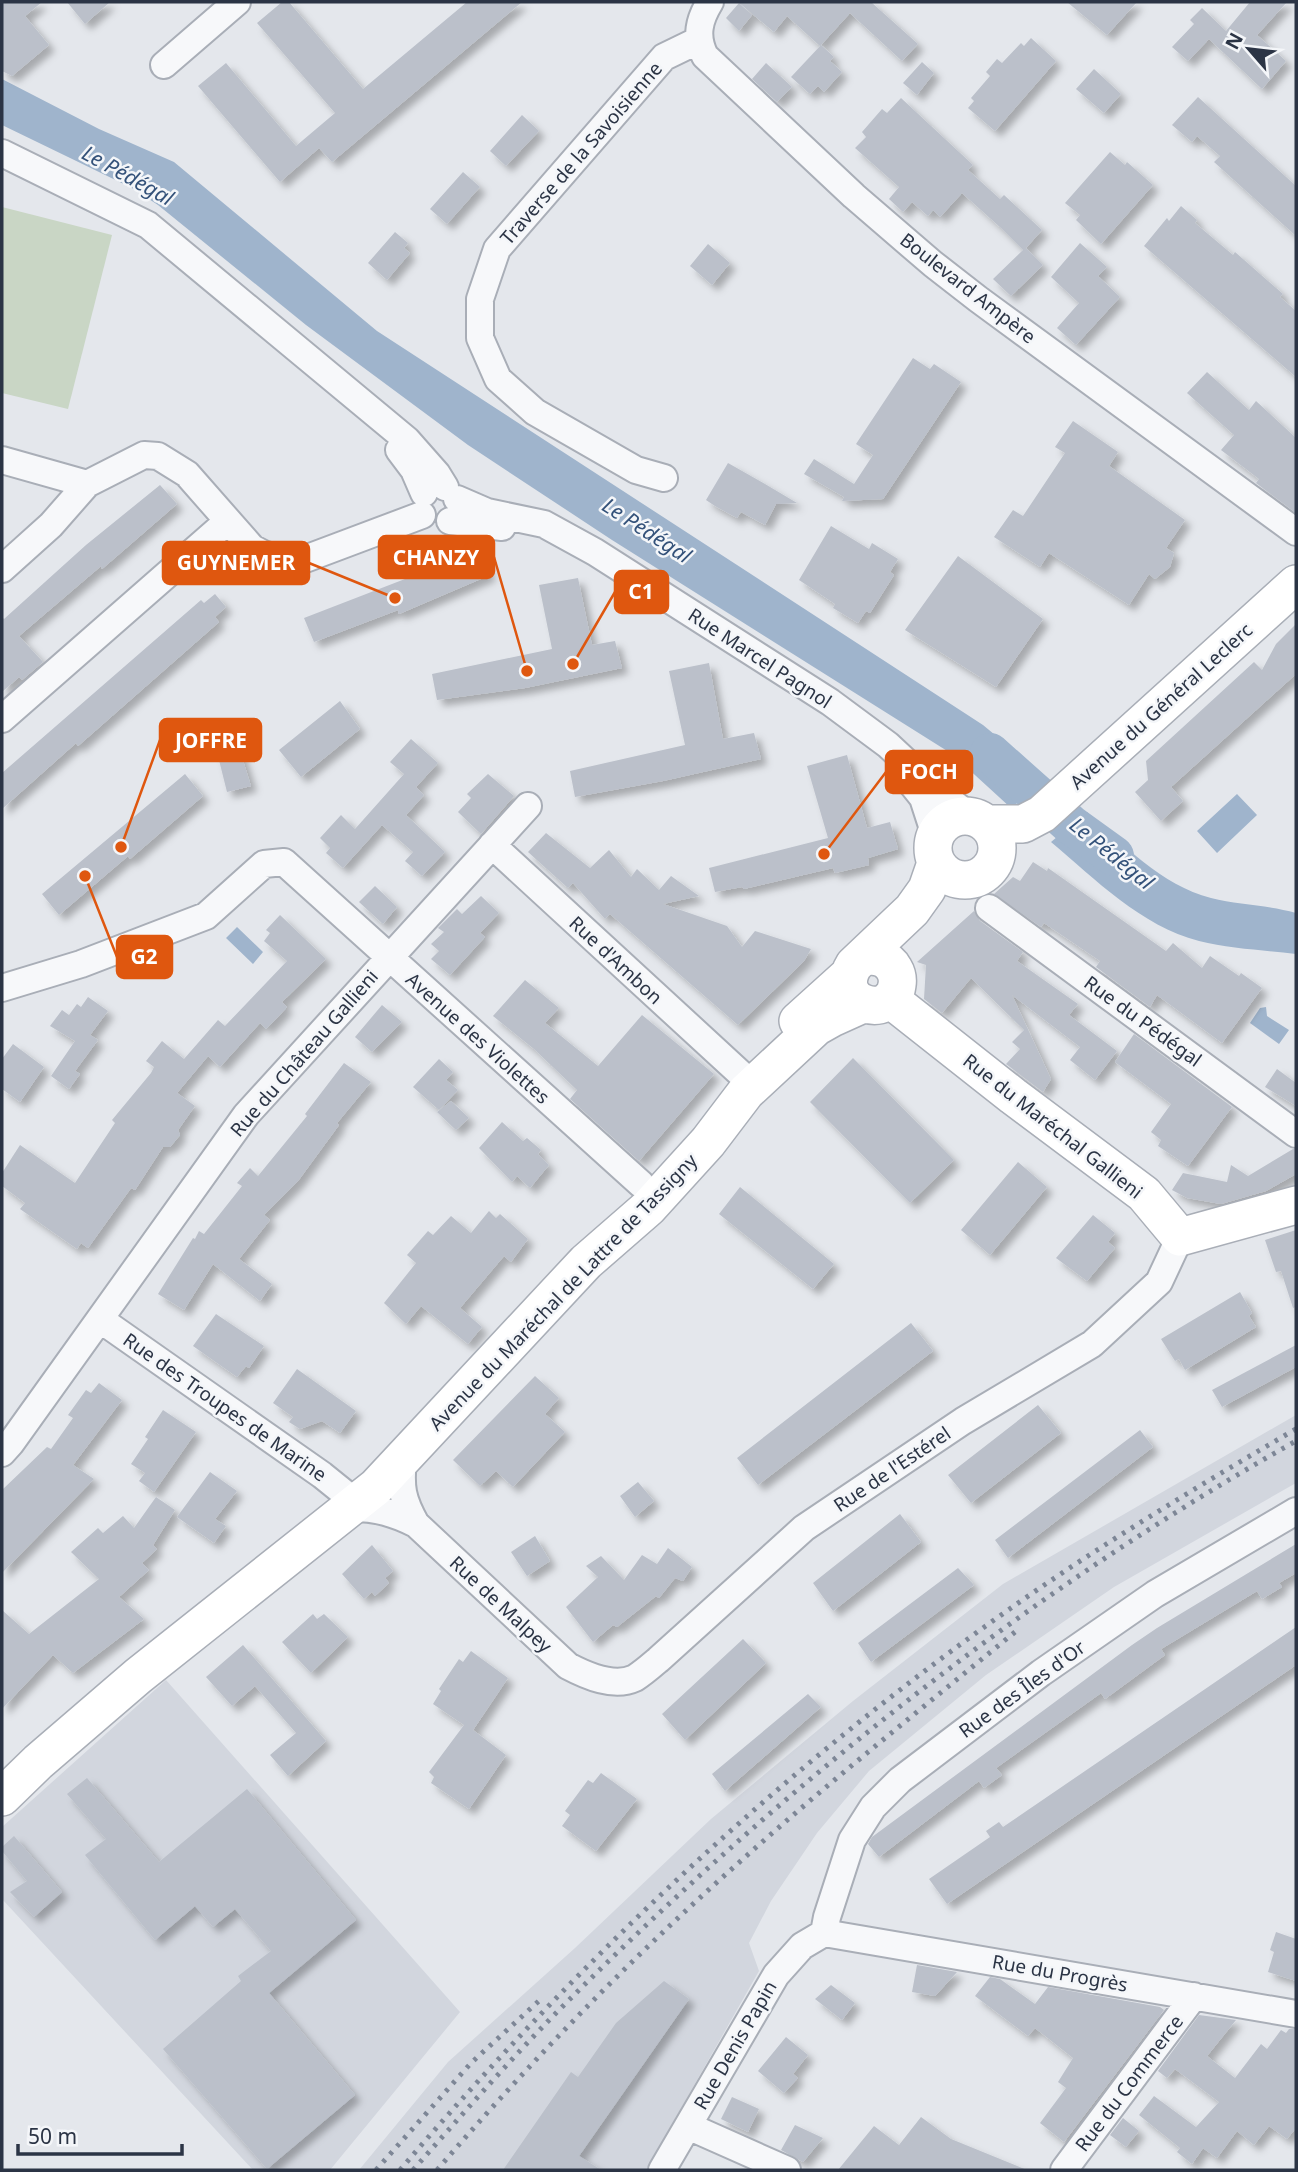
<svg xmlns="http://www.w3.org/2000/svg" width="1298" height="2172" font-family="'Noto Sans',sans-serif">
  <defs>
    <filter id="shadow"><feDropShadow dx="6" dy="6" stdDeviation="3.5" flood-color="#0004"/></filter>
  </defs>
  <rect width="100%" height="100%" fill="#e4e7ec"/>
  <!-- built -->
  <path fill="#d2d6de" d="M1296 1415V1483L1114 1587 986 1675 869 1771 817 1833 771 1901 749 1943 759 1971 646 2170H359L448 2062 575 1948 711 1819 853 1701 1003 1584Z
    M166 1680 460 2012 330 2170H253L2 1899V1827Z"/>
  <!-- green -->
  <path fill="#c9d6c5" d="M2 207 112 235 68 409 2 393Z"/>
  <!-- water -->
  <path fill="#9fb4cc" d="M2 79 99 129 174 162 377 331 983 725 1047 778 1011 808 952 754 612 540 468 445 306 325 158 205 132 188 2 125Z
    M1237 794 1257 815 1217 853 1197 831Z
    M1087 812C1124 845 1161 885 1211 898 1239 905 1269 905 1296 913V954C1265 950 1230 949 1199 941 1141 926 1095 879 1051 842Z
    M237 927 263 952 253 964 226 938Z
    M1266 1007 1267 1016 1289 1030 1279 1044 1250 1023 1260 1008Z"/>
  <g fill="none" stroke-linecap="round" stroke-linejoin="round">
    <!-- river -->
    <path stroke="#9fb4cc" stroke-width="40" d="M990 753 1071 825 1114 856"/>
  </g>
  <!-- building -->
  <path fill="#bbc0ca" filter="url(#shadow)" d="M2 2H42L25 16 49 45 12 76 2 71Z
    M67 2H110L85 24Z
    M282 2H289L363 89 467 2H522L332 162 319 148 280 182 198 86 226 63 296 146 335 113 257 23Z
    M738 2H871L918 44 902 61 850 13 820 46 787 16 774 32Z
    M1067 2H1137L1107 35Z
    M1250 2H1287L1257 35 1286 61 1262 89 1209 39 1188 61 1172 47 1194 24 1190 20 1202 8 1226 31Z
    M739 3 752 15 739 31 726 18Z
    M1031 38 1056 61 995 131 968 108 974 101 971 98 990 76 986 72 997 59 1002 63 1021 43 1024 46Z
    M821 45 834 57 830 61 842 72 824 92 818 86 810 94 791 77Z
    M922 62 934 73 917 95 903 83Z
    M766 63 792 87 777 102 752 79Z
    M1094 69 1121 94 1104 113 1076 89Z
    M1198 97 1296 186V236L1214 162 1220 156 1197 136 1192 142 1172 125Z
    M901 98 973 165 968 170 1000 199 1004 195 1042 230 1026 248 1043 265 1011 296 993 279 1023 250 1001 228 962 193 940 217 933 210 928 216 912 202 903 212 889 199 899 187 855 148 866 137 862 132 882 109 887 113Z
    M522 115 539 131 506 166 490 151Z
    M1110 152 1125 165 1127 162 1153 185 1101 244 1076 220 1080 215 1065 203Z
    M463 172 480 187 447 224 430 209Z
    M1181 206 1197 220 1195 223 1233 255 1235 252 1283 294 1280 297 1296 311V377L1144 246 1167 218 1169 221Z
    M395 232 408 243 404 248 410 253 387 280 368 263Z
    M1080 243 1107 267 1098 276 1120 297 1076 345 1057 328 1079 303 1051 277Z
    M708 244 730 263 712 285 690 266Z
    M913 358 930 369 934 364 961 382 883 499 842 501 844 497 804 474 814 459 854 484 873 455 856 444Z
    M1207 372 1249 410 1256 401 1296 438V513L1256 483 1259 479 1221 450 1234 435 1187 393Z
    M1073 421 1118 452 1109 466 1185 520 1166 548 1174 553 1170 567 1155 579 1149 574 1129 605 1049 553 1040 567 994 537 1013 510 1023 516 1065 453 1055 447Z
    M728 463 765 484 797 503 776 504 765 525 741 512 737 518 715 506 706 500Z
    M160 485 177 504 102 569 101 566 19 636 43 662 22 680 19 677 2 692V617L4 619 86 545Z
    M831 526 869 549 872 543 898 559 890 572 894 575 870 613 866 611 858 623 833 608 835 604 799 580Z
    M480 550 490 575 399 614 398 610 314 642 304 618Z
    M958 556 1043 619 996 687 905 630Z
    M578 578 592 645 615 641 622 668 525 688 437 700 432 674 552 649 539 585Z
    M215 594 226 607 215 617 219 622 78 746 76 743 2 809V773L201 600 204 603Z
    M1296 624V674L1171 787 1183 801 1161 821 1135 792 1148 780 1146 761 1254 662 1262 670 1276 644Z
    M709 663 723 739 754 733 761 759 663 781 575 797 570 771 685 745 669 671Z
    M340 701 360 729 301 777 279 750Z
    M235 735 251 786 227 792 214 740Z
    M411 739 438 763 416 787 424 795 406 815 445 852 422 876 405 861 413 852 382 825 343 868 326 853 330 848 320 838 341 815 355 829 404 774 390 762Z
    M847 755 867 828 890 822 898 849 868 858 869 865 835 873 833 868 744 889 742 887 715 892 709 868 828 838 807 766Z
    M185 774 203 796 130 859 128 856 59 915 42 894Z
    M488 774 514 796 481 834 458 812 471 798 467 794Z
    M546 833 590 868 609 850 631 877 637 869 659 890 671 876 699 896 663 904 727 926 742 947 755 931 811 949 804 961 738 1025 610 914 605 919 573 883 568 888 528 852Z
    M1033 862 1047 871 1048 868 1166 951 1173 943 1202 968 1210 956 1239 976 1241 973 1262 988 1222 1043 1157 995 1150 1007 1096 967 1100 961 1044 923 1041 927 994 894 1013 877 1020 881Z
    M375 886 397 907 383 924 359 902Z
    M481 896 499 913 480 933 485 937 450 975 431 959 439 951 431 944 444 932 438 928 457 909 462 914Z
    M974 911 980 921 1023 952 1017 961 1078 1004 1069 1015 1117 1051 1095 1080 1070 1060 1080 1047 1012 995 1051 1079 1043 1092 1006 1064 1020 1049 1012 1042 1024 1030 971 978 942 1013 924 999 926 965 917 962Z
    M280 915 326 959 282 1002 287 1007 277 1018 266 1029 260 1023 220 1067 208 1056 177 1093 195 1106 178 1130 180 1135 170 1147H163L135 1190 131 1188 88 1248 81 1243 77 1249 20 1209 25 1203 2 1186V1173L20 1145 75 1183 115 1123 112 1120 151 1073 154 1067 146 1061 162 1041 184 1059 218 1020 225 1026 287 961 264 941 270 933 266 930Z
    M525 980 559 1008 545 1023 598 1066 642 1015 714 1074 639 1161 570 1099 577 1090 534 1049 493 1016Z
    M88 997 108 1011 90 1035 98 1040 75 1071 80 1074 69 1089 51 1076 75 1041 50 1026 62 1010 69 1015 77 1004 81 1007Z
    M382 1005 402 1022 372 1052 355 1037Z
    M1134 1034 1232 1107 1188 1166 1158 1146 1161 1140 1151 1132 1171 1104 1115 1062Z
    M13 1044 44 1067 20 1102 2 1089V1059Z
    M853 1058 954 1160 910 1203 810 1102Z
    M439 1059 453 1072 446 1080 458 1090 439 1110 413 1087Z
    M344 1063 371 1082 337 1123 339 1125 298 1181 264 1215 270 1220 239 1259 272 1284 260 1301 213 1264 184 1310 158 1294 193 1238 195 1239 199 1231 204 1234 242 1186 237 1183 250 1168 258 1176 307 1116 305 1114Z
    M1277 1069 1296 1083V1106L1265 1087Z
    M451 1101 469 1118 456 1130 437 1112Z
    M502 1122 523 1141 527 1138 541 1150 538 1154 549 1165 530 1188 517 1176 512 1182 479 1148Z
    M1293 1149H1296V1174L1266 1191 1221 1204 1187 1198 1172 1190 1183 1173 1227 1182 1231 1165 1248 1176Z
    M1018 1162 1047 1187 990 1255 961 1230Z
    M740 1187 834 1264 813 1289 719 1214Z
    M489 1211 496 1218 500 1214 528 1239 511 1262 504 1256 460 1308 482 1327 468 1344 421 1306 406 1324 384 1303 416 1263 407 1255 428 1231 433 1235 451 1216 471 1233Z
    M1093 1215 1115 1233 1108 1242 1115 1248 1087 1281 1056 1258Z
    M1296 1230V1307L1293 1308 1281 1271 1276 1272 1265 1240Z
    M1240 1292 1252 1313 1249 1316 1256 1327 1185 1370 1179 1359 1175 1361 1161 1339Z
    M216 1314 264 1346 249 1368 246 1366 237 1377 193 1346Z
    M911 1323 933 1351 758 1485 737 1458Z
    M1296 1345V1367L1222 1407 1212 1390Z
    M297 1369 356 1411 340 1433 322 1421 300 1429 289 1422 293 1417 273 1403Z
    M535 1376 559 1398 545 1414 565 1432 513 1487 496 1471 480 1486 453 1460Z
    M99 1383 122 1400 73 1465 94 1479 2 1573V1490L47 1447 51 1449 73 1418 68 1415 86 1390 91 1393Z
    M1038 1405 1061 1433 971 1503 948 1475Z
    M163 1410 196 1432 154 1492 139 1481 145 1473 131 1464 148 1439 145 1437Z
    M1140 1430 1153 1447 1008 1558 995 1540Z
    M210 1472 237 1491 215 1519 226 1526 214 1543 177 1517Z
    M638 1482 654 1501 635 1517 620 1496Z
    M156 1497 175 1510 153 1545 157 1549 142 1563 149 1570 119 1597 144 1619 73 1673 53 1655 2 1709V1610L29 1634 99 1579 71 1552 98 1528 103 1533 123 1516 134 1528Z
    M900 1514 921 1542 833 1611 813 1583Z
    M535 1536 550 1561 527 1576 511 1552Z
    M1296 1544V1573L1279 1583 1282 1587 1262 1599 1257 1591 1161 1649 1165 1655 1105 1699 1101 1693 996 1768 1002 1775 984 1788 979 1781 879 1857 868 1844 872 1837 1132 1645 1157 1628Z
    M372 1545 393 1571 385 1578 389 1583 375 1596 372 1592 364 1599 342 1574Z
    M668 1548 692 1567 683 1581 675 1578 659 1598 656 1596 617 1627 613 1625 593 1642 566 1607 598 1577 586 1566 601 1556 624 1580 642 1555 657 1564Z
    M958 1568 974 1585 871 1662 858 1643Z
    M313 1614 317 1619 324 1614 348 1637 311 1673 282 1642Z
    M1296 1627V1665L947 1904 929 1879 990 1837 986 1831 999 1822 1003 1827Z
    M743 1639 766 1663 685 1740 662 1714Z
    M243 1645 326 1741 288 1776 270 1755 296 1733 255 1686 232 1706 206 1677Z
    M471 1651 508 1678 473 1730 506 1755 469 1809 431 1783 434 1777 429 1772 464 1725 433 1704 441 1691 439 1689 459 1659 463 1662Z
    M808 1694 821 1707 725 1791 712 1774Z
    M601 1773 637 1799 596 1851 562 1826 570 1815 565 1811 588 1780 593 1783Z
    M87 1778 159 1862 247 1789 356 1920 269 1993 355 2095 267 2169 163 2049 241 1981 238 1976 271 1951 235 1909 213 1927 195 1906 155 1940 85 1855 106 1839 67 1794Z
    M14 1836 62 1892 34 1917 10 1892 27 1881 2 1851V1847Z
    M1276 1932 1296 1939V1981L1268 1972 1274 1952 1270 1950Z
    M917 1965 957 1972 935 1996 912 1992Z
    M990 1977 1000 1979 1035 2004 1048 1987 1160 2007 1164 2010 1064 2142 1040 2123 1066 2088 1058 2082 1073 2058 1035 2028 1028 2036 975 1996Z
    M664 1981 689 1999 579 2156 601 2170H503L571 2072 578 2077 616 2023Z
    M831 1985 855 2003 842 2020 815 1999Z
    M1199 2015 1236 2020 1207 2056 1235 2078 1261 2044 1267 2049 1281 2030 1286 2033 1289 2029H1296V2128L1287 2139 1269 2126 1254 2145 1237 2131 1217 2158 1203 2148 1192 2164 1177 2152 1180 2148 1139 2115 1154 2096 1196 2127 1219 2102 1175 2069 1167 2078 1158 2071Z
    M786 2037 808 2055 793 2074 798 2078 784 2093 758 2071Z
    M732 2097 759 2109 748 2132 721 2119Z
    M921 2117 951 2139 1027 2170H838L874 2126 899 2145Z
    M1123 2118 1139 2131 1126 2147 1110 2135Z
    M795 2125 823 2138 803 2162 781 2150Z"/>
  <g fill="none" stroke-linecap="round" stroke-linejoin="round">
    <defs>
      <path id="street" d="M710 2C699 20 695 36 705 56L854 196 933 264 978 299 1296 532
        M164 65 237 2
        M2 153 148 225 407 440 437 474 445 487
        M399 450 414 470 424 493
        M2 460 87 484
        M664 478 636 470 535 412 498 379 480 338V299L497 249 664 57 699 40
        M457 499 487 512 544 524 595 552 830 702 888 745 933 787 968 815
        M450 521 502 527
        M2 569 51 525 87 484 144 455 158 456 187 474 252 548C267 557 280 560 297 562L422 515
        M2 719 228 521
        M907 778 923 798 935 835
        M492 845 741 1074
        M989 908 1296 1134
        M2 988 81 964 206 916 264 864 284 862 641 1184
        M101 1320 322 1475 348 1496
        M2 1453 11 1443 246 1115 528 806
        M403 1459C400 1487 402 1499 416 1524
        M352 1508C377 1508 394 1513 416 1524L568 1666C587 1676 614 1688 635 1678 643 1673 651 1666 658 1660L804 1528 963 1421 1092 1344 1159 1282 1180 1237
        M824 1933 827 1917 852 1840 873 1807 900 1780 1041 1673 1155 1594 1296 1511
        M824 1933 1296 2014
        M688 2126 787 2170
        M662 2170 776 1975 802 1946 824 1933
        M1064 2170 1194 1996"/>
      <path id="secondary" d="M933 848a32 32 0 1 1 64 0a32 32 0 1 1-64 0Z
        M988 824H1023L1042 814 1296 584
        M865 957C876 955 888 958 894 969 897 974 898 979 897 985 892 1022 830 1004 854 965L912 910 927 889 936 863
        M890 999 1013 1096 1144 1194 1180 1237 1296 1205
        M798 1021 849 975
        M2 1797 38 1762 138 1676 376 1487 586 1262 648 1208 708 1142 746 1092 816 1027 832 1018 863 1004"/>
    </defs>
    <!-- street casing -->
    <use href="#street" stroke="#a9aeb7" stroke-width="30"/>
    <!-- secondary casing -->
    <use href="#secondary" stroke="#a9aeb7" stroke-width="40"/>
    <!-- street -->
    <use href="#street" stroke="#f7f8fa" stroke-width="26"/>
    <!-- secondary -->
    <use href="#secondary" stroke="#fff" stroke-width="37"/>
    <!-- rail -->
    <path stroke="#7d8696" stroke-width="5" stroke-dasharray="3.5 7" stroke-linecap="butt" d="M376 2170 471 2063 541 1999
      M400 2170C595 1941 820 1734 1071 1567 1144 1519 1220 1473 1296 1429
      M413 2170C460 2117 507 2063 557 2012 777 1791 1024 1594 1296 1441
      M437 2170C529 2063 628 1961 734 1867 825 1785 920 1710 1015 1632"/>
  </g>
  <g text-anchor="middle" dominant-baseline="central" stroke-width="5" stroke-linejoin="round" paint-order="stroke">
    <!-- street labels -->
    <g font-size="19" fill="#2b3445" stroke="#f4f6f9">
      <text transform="translate(581 153) rotate(-49)">Traverse de la Savoisienne</text>
      <text transform="translate(968 288) rotate(38)">Boulevard Ampère</text>
      <text transform="translate(760 658) rotate(33)">Rue Marcel Pagnol</text>
      <text transform="translate(1161 706) rotate(-42)">Avenue du Général Leclerc</text>
      <text transform="translate(616 960) rotate(43)">Rue d'Ambon</text>
      <text transform="translate(1143 1021) rotate(36)">Rue du Pédégal</text>
      <text transform="translate(478 1038) rotate(42)">Avenue des Violettes</text>
      <text transform="translate(304 1053) rotate(-49)">Rue du Château Gallieni</text>
      <text transform="translate(1053 1126) rotate(38)">Rue du Maréchal Gallieni</text>
      <text transform="translate(563 1292) rotate(-46)">Avenue du Maréchal de Lattre de Tassigny</text>
      <text transform="translate(225 1407) rotate(35)">Rue des Troupes de Marine</text>
      <text transform="translate(892 1469) rotate(-34)">Rue de l'Estérel</text>
      <text transform="translate(501 1604) rotate(43)">Rue de Malpey</text>
      <text transform="translate(1022 1689) rotate(-36)">Rue des Îles d'Or</text>
      <text transform="translate(1060 1973) rotate(10)">Rue du Progrès</text>
      <text transform="translate(735 2045) rotate(-60)">Rue Denis Papin</text>
      <text transform="translate(1129 2083) rotate(-53)">Rue du Commerce</text>
    </g>
    <!-- water labels -->
    <g font-size="21" font-style="italic" fill="#34527a" stroke="#f4f6f9">
      <text transform="translate(128 175) rotate(29)">Le Pédégal</text>
      <text transform="translate(647 530) rotate(33)">Le Pédégal</text>
      <text transform="translate(1112 853) rotate(39)">Le Pédégal</text>
    </g>
  </g>
  <!-- callouts -->
  <path fill="none" stroke="#df570f" stroke-width="2.5" d="M527 671L494 557M395 598L309 563M573 664L615 592M121 847L160 740M824 854L886 772M85 876L117 957"/>
  <g fill="#df570f" stroke="#f4f6f9" stroke-width="2.5">
    <circle cx="527" cy="671" r="7"/>
    <circle cx="395" cy="598" r="7"/>
    <circle cx="573" cy="664" r="7"/>
    <circle cx="121" cy="847" r="7"/>
    <circle cx="824" cy="854" r="7"/>
    <circle cx="85" cy="876" r="7"/>
  </g>
  <g fill="#df570f" stroke="#df570f" stroke-width="2.5">
    <rect x="379" y="536" width="115" height="42" rx="7"/>
    <rect x="163" y="542" width="146" height="42" rx="7"/>
    <rect x="615" y="571" width="53" height="42" rx="7"/>
    <rect x="160" y="719" width="101" height="42" rx="7"/>
    <rect x="886" y="751" width="86" height="42" rx="7"/>
    <rect x="117" y="936" width="55" height="42" rx="7"/>
  </g>
  <g font-size="21" text-anchor="middle" font-weight="bold" fill="#fff">
    <text x="436" y="565">CHANZY</text>
    <text x="236" y="570">GUYNEMER</text>
    <text x="641" y="599">C1</text>
    <text x="211" y="748">JOFFRE</text>
    <text x="929" y="779">FOCH</text>
    <text x="144" y="964">G2</text>
  </g>
  <!-- border -->
  <rect width="1298" height="2172" fill="none" stroke="#2b3445" stroke-width="7"/>
  <!-- north arrow -->
  <g transform="translate(1249 49) rotate(298)" stroke="#f4f6f9" stroke-width="5" paint-order="stroke">
  <path d="M0-5L12 26L0 18L-12 26Z" fill="#2b3445"/>
  <text y="-10" font-size="19" font-weight="bold" text-anchor="middle" fill="#2b3445">N</text>
  </g>
  <!-- scale -->
  <path d="M18 2144v10h164v-10" fill="none" stroke="#2b3445" stroke-width="3.5"/>
  <text x="28" y="2144" font-size="21" fill="#2b3445" stroke="#f4f6f9" stroke-width="5" paint-order="stroke">50 m</text>
</svg>
